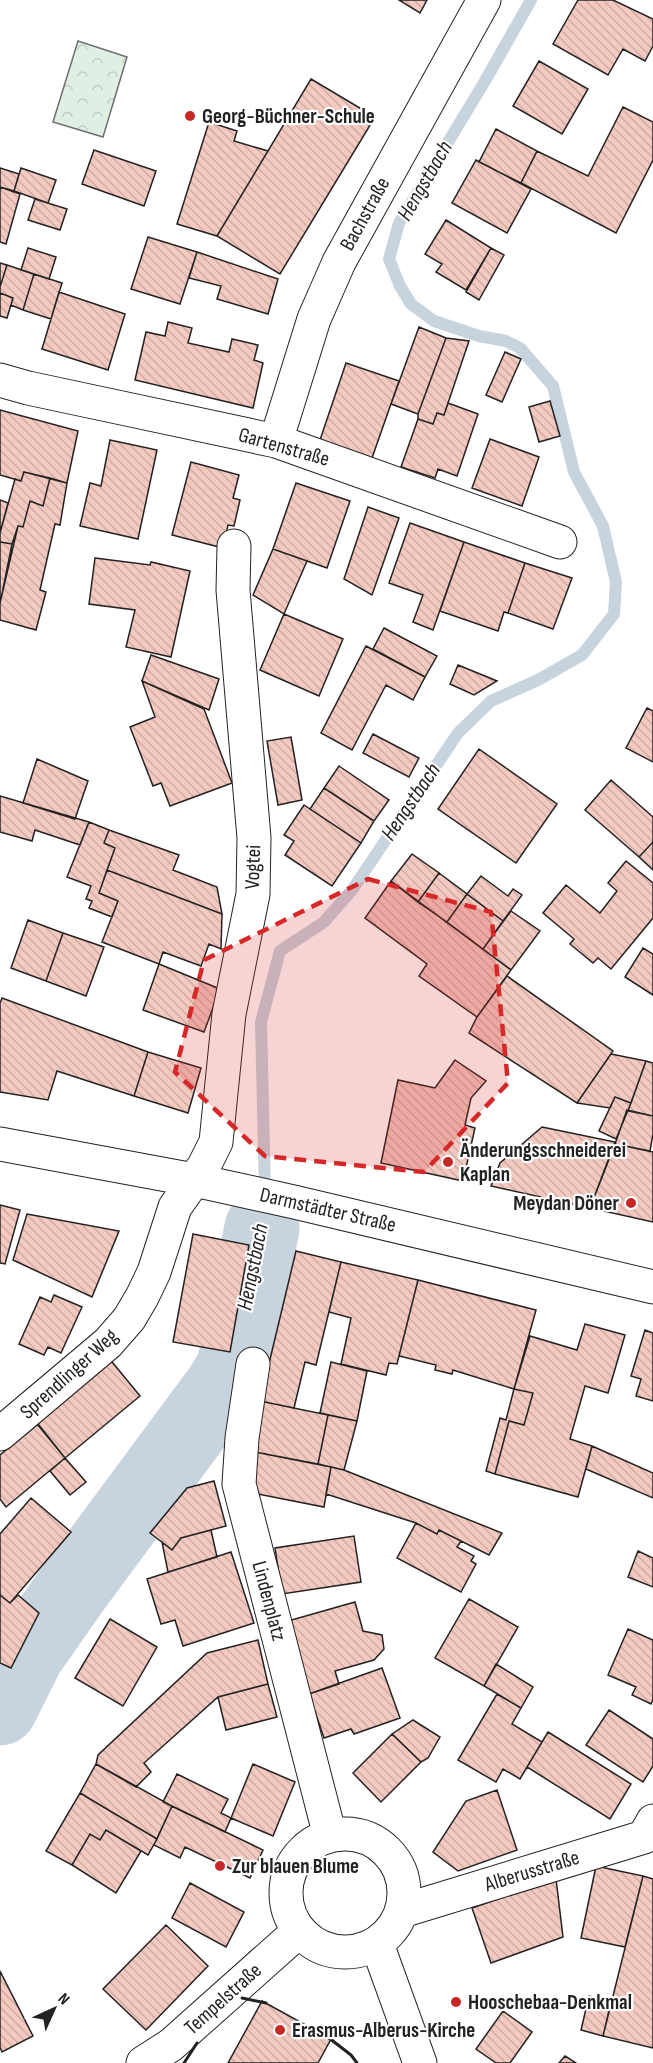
<svg xmlns="http://www.w3.org/2000/svg" width="653" height="2063" font-family="'Sofia Sans Condensed',sans-serif">
  <defs>
    <pattern id="forest-crowns" width="20" height="18" patternUnits="userSpaceOnUse" patternTransform="scale(1.5)"><rect width="20" height="18" fill="#e0efe3"/><path d="M2 6a3 3 0 1 1 6 0M12 15a3 3 0 1 1 6 0" fill="none" stroke="#c0cdc2"/></pattern>
    <pattern id="building-back-hatch" width="6" height="6" patternUnits="userSpaceOnUse" patternTransform="scale(1.5)"><rect width="6" height="6" fill="#f3c9c0"/><path d="M-1 5l2 2M0 0l6 6M5-1l2 2" fill="none" stroke="#d0aca5"/></pattern>
  </defs>
  <rect width="100%" height="100%" fill="#fff"/>
  <!-- forest -->
  <path fill="url(#forest-crowns)" stroke="#6f6f6f" stroke-width="1.5" d="M78 41 127 57 103 137 53 122Z"/>
  <g fill="none" stroke-linecap="round" stroke-linejoin="round">
    <!-- stream -->
    <path stroke="#c7d3dd" stroke-width="12" d="M262 1228 265 1194 261 1022 280 951 324 922 352 890 458 733 491 701 538 680 582 655 614 614 616 582 603 526 574 472 553 386 520 348 506 341 479 336 434 321 411 304 400 286 389 259 399 223 485 81 531 0"/>
    <!-- river -->
    <path stroke="#c7d3dd" stroke-width="75" d="M0 1708 27 1654 71 1591 222 1387 234 1367 262 1228"/>
  </g>
  <!-- building -->
  <path fill="url(#building-back-hatch)" stroke="#222" stroke-width="1.5" d="M399 0H427L420 13Z
    M578 0H613L653 19V46L645 61 623 49 608 75 553 44Z
    M539 61 588 89 562 134 513 106Z
    M311 79 375 117 280 274 217 236Z
    M623 107 653 122V160L616 233 521 183 537 151 588 176Z
    M209 122 237 131 234 141 268 151 217 236 177 224Z
    M496 129 537 151 521 183 479 162Z
    M94 150 156 171 144 206 82 184Z
    M476 160 531 189 507 233 452 203Z
    M0 168 19 174 14 191 0 187Z
    M21 168 56 180 48 203 14 191Z
    M0 187 20 194 6 244 0 242Z
    M35 199 67 209 60 230 28 220Z
    M446 220 491 248 466 290 436 272 442 264 425 254Z
    M148 237 197 252 180 304 131 289Z
    M28 248 56 257 49 279 21 270Z
    M491 248 504 255 479 300 466 292Z
    M197 252 278 279 268 314 217 299 221 286 189 278Z
    M0 263 7 265 0 287Z
    M7 265 34 274 23 310 11 305 13 298 0 293V287Z
    M34 274 62 283 51 319 23 310Z
    M59 292 125 314 108 370 42 349Z
    M0 293 13 298 7 318 0 316Z
    M168 322 192 328 188 343 229 352 232 339 258 345 254 360 263 363 253 408 135 380 146 332 165 336Z
    M419 327 446 338 418 414 391 404Z
    M446 338 469 341 444 415 437 413 433 424 418 419V414Z
    M505 352 521 359 502 402 486 395Z
    M346 363 399 381 372 458 320 440Z
    M550 401 560 436 539 442 529 407Z
    M448 403 478 414 457 476 438 469 435 478 401 467 418 419 433 424 437 413 444 415Z
    M0 410 78 431 67 483 24 472 21 481 0 475Z
    M490 439 539 457 522 506 472 488Z
    M110 440 157 450 138 539 80 526 90 483 101 486Z
    M191 462 239 475 233 498 240 500 234 526 228 525 223 548 172 535Z
    M24 472 50 478 43 506 30 501 23 527 18 526 12 544 0 542V533L15 479 21 481Z
    M50 478 67 483 60 525 55 524 40 590 46 592 36 630 0 620V603L18 526 23 527 30 501 43 506Z
    M296 483 350 501 327 568 273 549Z
    M0 500 8 503 0 533Z
    M368 507 399 518 372 595 344 579Z
    M410 523 464 542 433 630 413 622 423 595 389 583Z
    M0 542 12 544 1 599H0Z
    M464 542 525 563 508 613 504 612 498 631 440 611Z
    M273 549 307 561 284 614 253 595Z
    M95 558 150 565 151 562 190 571 171 657 126 647 135 610 89 604Z
    M525 563 572 578 553 629 508 613Z
    M284 614 343 639 319 696 260 670Z
    M384 628 437 656 425 677 373 649Z
    M366 646 425 677 413 700 386 685 352 750 321 733Z
    M151 655 219 679 209 710 142 681Z
    M458 665 497 681 474 695 450 684Z
    M142 681 204 709 232 783 170 806 161 783 153 786 130 727 155 717Z
    M647 708 653 711V762L626 748Z
    M373 734 419 758 409 777 363 753Z
    M291 737 302 800 278 805 267 741Z
    M479 749 557 804 516 863 438 809Z
    M37 759 88 781 75 819 23 803Z
    M339 766 389 800 374 821 324 788Z
    M611 780 653 817V842L639 857 585 810Z
    M324 788 374 821 361 843 310 809Z
    M0 796 89 822 80 845 35 830 32 841 0 832Z
    M304 805 361 843 332 886 285 855 294 841 284 835Z
    M89 822 109 830 104 843 115 848 99 893 118 901 112 917 89 908 92 901 86 899 91 886 67 877Z
    M109 830 179 855 173 870 217 887 222 914 107 870 115 848 104 843Z
    M653 842V870L639 857Z
    M412 854 439 873 418 902 391 881Z
    M626 861 653 883V918L611 969 598 958 593 963 570 944 574 939 543 913 566 885 600 913 617 891 608 883Z
    M107 870 222 914 221 949 209 944 201 966 163 952 159 964 102 942 118 901 99 893Z
    M439 873 467 894 447 922 418 902Z
    M481 876 508 896 513 889 522 895 503 921 467 894Z
    M391 881 511 970 477 1017 419 976 427 964 365 918Z
    M467 894 503 921 483 949 447 922Z
    M511 911 540 931 511 970 483 949Z
    M28 920 63 933 46 981 11 968Z
    M63 933 104 947 86 996 46 981Z
    M643 948 653 954V995L625 977Z
    M159 964 220 989 204 1032 143 1010Z
    M507 976 613 1051 577 1103 469 1033 477 1017Z
    M2 998 148 1052 134 1096 57 1071 48 1100 0 1092V1003Z
    M148 1052 201 1068 188 1113 134 1096Z
    M611 1054 646 1061 631 1103 615 1097 610 1108 577 1103Z
    M455 1060 486 1081 471 1098 465 1125 475 1128 463 1181 381 1163 398 1080 435 1088Z
    M646 1061 653 1063V1116L628 1111Z
    M615 1097 631 1103 616 1139 599 1131Z
    M627 1110 653 1116V1134L650 1151 615 1144Z
    M542 1127 615 1142 590 1208 491 1186 500 1163Z
    M615 1144 653 1152V1222L590 1208Z
    M0 1205 20 1210 5 1264 0 1263Z
    M27 1214 119 1231 92 1297 13 1260Z
    M193 1234 249 1245 230 1352 173 1342Z
    M296 1251 341 1262 316 1365 305 1362 294 1408 260 1401Z
    M341 1262 418 1280 397 1364 389 1363 386 1375 341 1364 351 1318 329 1312Z
    M418 1280 536 1310 514 1389 453 1370 452 1374 435 1370 436 1365 399 1356Z
    M54 1295 82 1307 61 1353 48 1347 44 1355 19 1344 40 1297 51 1302Z
    M585 1324 625 1335 608 1393 585 1386 570 1439 592 1446 578 1497 495 1474 509 1421 524 1425 533 1393 514 1389 530 1336 577 1350Z
    M645 1330 653 1333V1401L636 1396 641 1379 631 1376Z
    M108 1357 140 1396 65 1458 33 1419Z
    M331 1362 367 1371 357 1421 320 1413Z
    M514 1389 533 1393 524 1425 509 1421 495 1474 486 1471 500 1418 506 1420Z
    M260 1401 328 1415 318 1464 255 1452Z
    M328 1415 357 1421 344 1470 318 1464Z
    M38 1424 65 1458 6 1507 0 1499V1455Z
    M592 1446 653 1473V1498L586 1469Z
    M255 1452 331 1467 324 1507 248 1492Z
    M65 1458 86 1482 70 1495 50 1471Z
    M331 1467 344 1470 502 1533 489 1555 439 1530 437 1534 416 1523 326 1494Z
    M214 1481 226 1526 181 1538 172 1550 150 1533 187 1488Z
    M31 1498 71 1532 10 1603 0 1595V1534Z
    M416 1523 437 1534 439 1530 461 1541 457 1547 474 1556 471 1561 476 1564 461 1592 397 1558Z
    M211 1530 217 1557 168 1572 162 1542 172 1550 181 1538Z
    M354 1536 361 1582 282 1594 275 1548Z
    M638 1551 653 1558V1587L628 1577Z
    M231 1552 254 1623 183 1646 175 1620 161 1624 147 1579Z
    M0 1595 10 1603 18 1595 39 1613 11 1668 0 1663Z
    M469 1599 518 1627 484 1686 435 1658Z
    M355 1602 363 1631 382 1635 384 1649 374 1660 335 1671 339 1684 309 1694 288 1621Z
    M110 1619 157 1647 123 1706 75 1678Z
    M628 1629 653 1640V1699L651 1704 632 1695 636 1687 608 1675Z
    M258 1640 268 1684 218 1697 144 1763 151 1772 136 1787 96 1764 98 1755 207 1653Z
    M496 1664 533 1687 521 1708 484 1686Z
    M382 1668 400 1718 354 1734 351 1729 324 1738 309 1694Z
    M268 1684 277 1717 226 1730 218 1697Z
    M497 1694 521 1708 512 1724 542 1742 520 1779 503 1769 496 1782 458 1760Z
    M609 1710 653 1739V1766L643 1782 586 1745Z
    M413 1720 440 1737 428 1758 421 1762 392 1734Z
    M548 1732 631 1784 610 1819 527 1767Z
    M392 1734 421 1762 381 1802 353 1773Z
    M96 1764 172 1806 157 1839 80 1793Z
    M253 1764 295 1782 273 1836 231 1818Z
    M177 1774 228 1799 221 1813 231 1818 225 1832 163 1802Z
    M497 1790 517 1850 458 1871 433 1852 466 1801Z
    M80 1793 157 1839 148 1855 106 1830 100 1840 90 1834 72 1865 46 1851Z
    M172 1806 263 1850 250 1878 185 1847 180 1858 154 1845Z
    M106 1830 141 1851 116 1893 72 1865 90 1834 100 1840Z
    M596 1866 643 1876 625 1947 581 1938Z
    M643 1876 653 1879V2048L603 2036Z
    M556 1879 563 1937 491 1963 472 1908Z
    M190 1883 244 1912 226 1947 172 1918Z
    M166 1925 208 1966 146 2030 103 1989Z
    M0 1971 33 2036 2 2052 0 2047Z
    M589 1996 611 2002 603 2036 581 2030Z
    M262 2001 331 2039 318 2063H228Z
    M503 2011 532 2032 510 2063H496L476 2049Z
    M565 2056 576 2063H559Z"/>
  <g fill="none" stroke-linecap="round" stroke-linejoin="round">
    <defs>
      <path id="minor" d="M0 380 28 388 276 441 560 542
        M276 441 314 319 339 262 484 0
        M0 1144 194 1180 294 1202 653 1287
        M253 1364 242 1438 239 1484 330 1836
        M0 1434 108 1343 129 1319 142 1297 154 1272 175 1207 204 1166 216 1142 229 1014 253 894 254 838 233 590 234 546
        M286 1893a59 59 0 1 1 118 0a59 59 0 1 1-118 0Z
        M402 1911 644 1837 653 1821
        M377 1944 420 2063
        M143 2063 171 2045 299 1931"/>
    </defs>
    <!-- minor casing -->
    <use href="#minor" stroke="#222" stroke-width="35"/>
    <!-- minor -->
    <use href="#minor" stroke="#fff" stroke-width="33"/>
    <!-- wall -->
    <path stroke="#222" stroke-width="3" d="M242 1998 266 2003
      M329 2038 351 2055 357 2063
      M184 2063 197 2043"/>
  </g>
  <!-- marked area -->
  <path fill="#d62828" fill-opacity="0.2" stroke="#d62828" stroke-width="4.5" stroke-dasharray="12 8" stroke-linejoin="round" d="M368 879 491 912 508 1083 424 1172 265 1156 175 1072 204 960Z"/>
  <!-- markers -->
  <g fill="#c62828" stroke="#fff" stroke-width="2">
    <circle cx="190" cy="116" r="6"/>
    <circle cx="448" cy="1162" r="6"/>
    <circle cx="631" cy="1203" r="6"/>
    <circle cx="220" cy="1866" r="6"/>
    <circle cx="456" cy="2002" r="6"/>
    <circle cx="280" cy="2030" r="6"/>
  </g>
  <g text-anchor="middle" dominant-baseline="central" stroke-width="4.5" stroke-linejoin="round" paint-order="stroke">
    <!-- poi labels -->
    <g font-size="21" font-weight="bold" fill="#222" stroke="#fff" text-anchor="start">
      <text x="202" y="116">Georg-Büchner-Schule</text>
      <text x="460" y="1150">Änderungsschneiderei<tspan x="460" dy="24">Kaplan</tspan></text>
      <text x="619" y="1203" text-anchor="end">Meydan Döner</text>
      <text x="232" y="1866">Zur blauen Blume</text>
      <text x="468" y="2002">Hooschebaa-Denkmal</text>
      <text x="292" y="2030">Erasmus-Alberus-Kirche</text>
    </g>
    <!-- street labels -->
    <g font-size="21" fill="#222" stroke="#fff">
      <text transform="translate(365 214) rotate(-61)">Bachstraße</text>
      <text transform="translate(284 447) rotate(16)">Gartenstraße</text>
      <text transform="translate(253 867) rotate(-88)">Vogtei</text>
      <text transform="translate(328 1210) rotate(13)">Darmstädter Straße</text>
      <text transform="translate(69 1374) rotate(-42)">Sprendlinger Weg</text>
      <text transform="translate(269 1601) rotate(75)">Lindenplatz</text>
      <text transform="translate(532 1871) rotate(-17)">Alberusstraße</text>
      <text transform="translate(223 1999) rotate(-42)">Tempelstraße</text>
    </g>
    <!-- water labels -->
    <g font-size="22" font-style="italic" fill="#222" stroke="#fff">
      <text transform="translate(425 181) rotate(-60)">Hengstbach</text>
      <text transform="translate(411 802) rotate(-56)">Hengstbach</text>
      <text transform="translate(253 1267) rotate(-79)">Hengstbach</text>
    </g>
  </g>
  <!-- north arrow -->
  <g transform="translate(54 2009) rotate(45)" stroke="#ffffff" stroke-width="4.5" paint-order="stroke">
  <path d="M0-4.5L10 22L0 15L-10 22Z" fill="#222222"/>
  <text y="-9" font-size="16" font-weight="bold" text-anchor="middle" fill="#222222">N</text>
  </g>
</svg>
